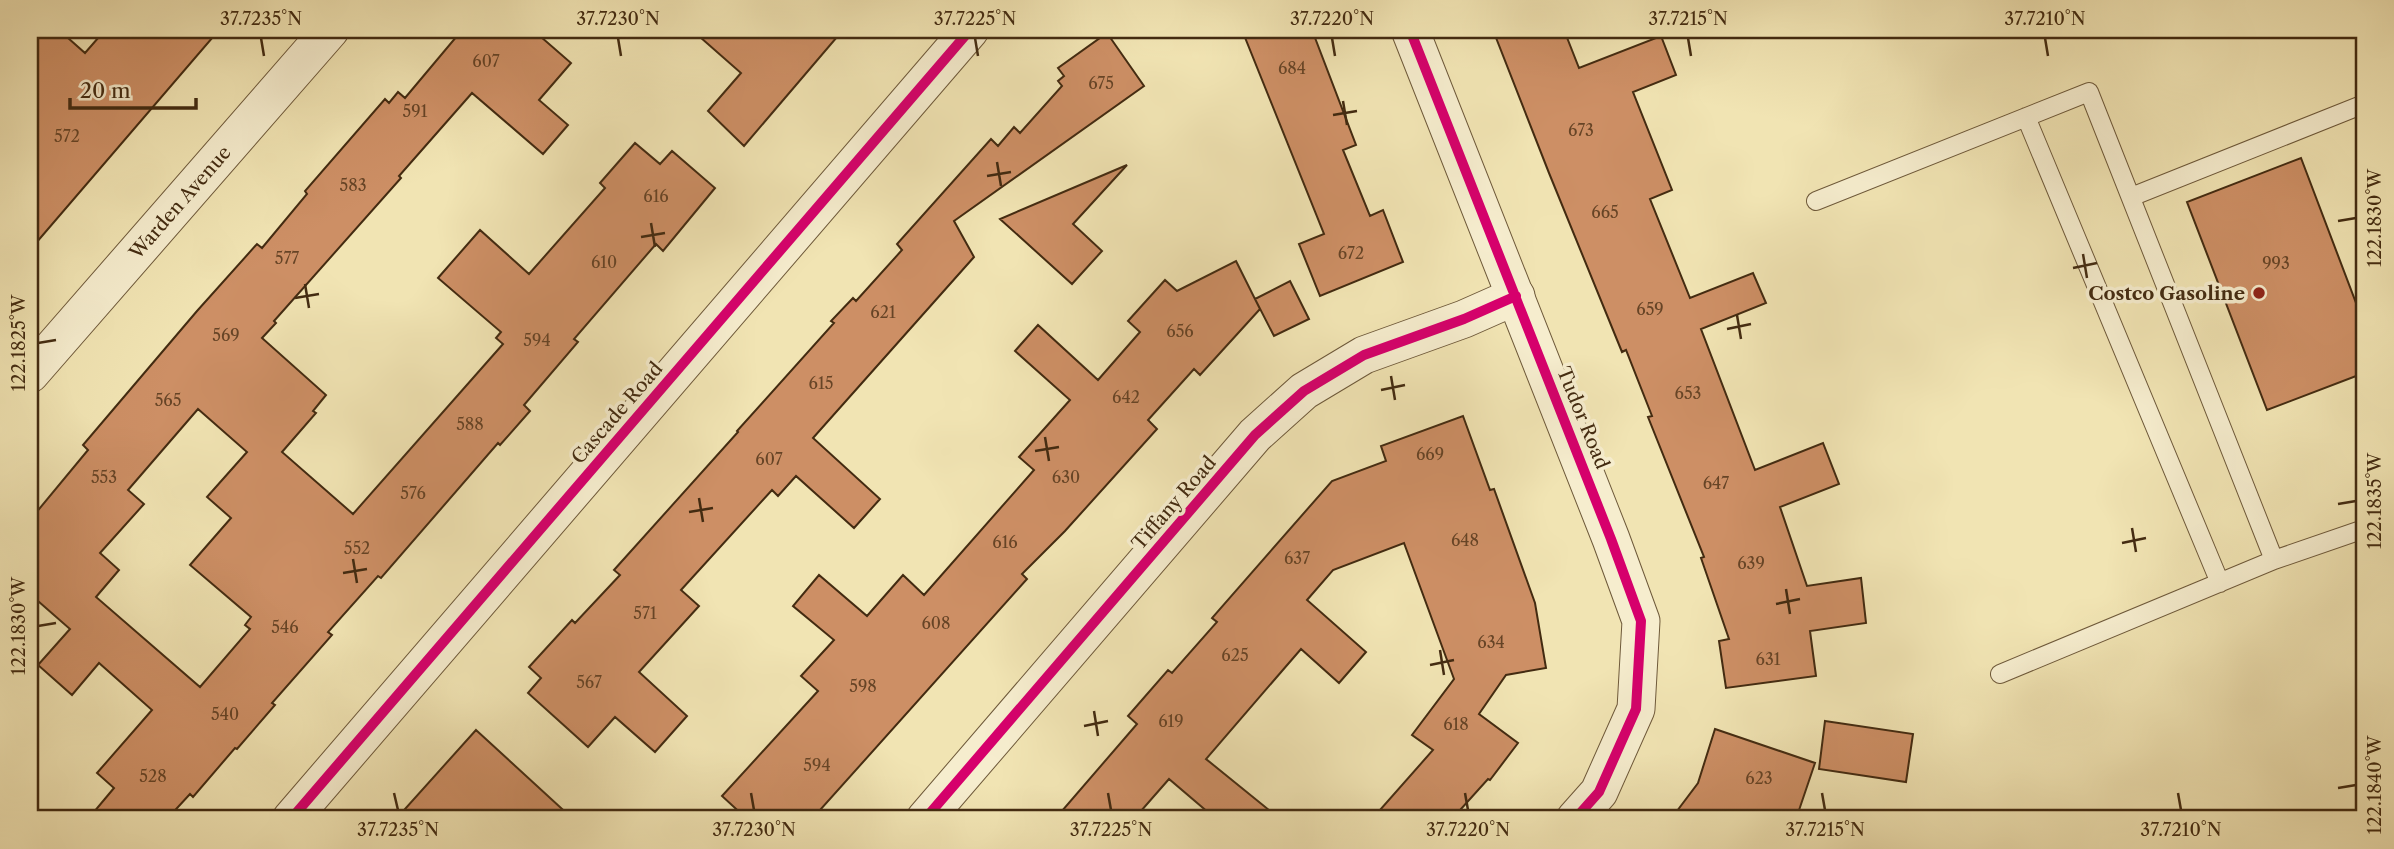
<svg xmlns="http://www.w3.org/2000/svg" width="2394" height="849" font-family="'Libre Caslon Text',serif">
  <rect width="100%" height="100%" fill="#f1e4b3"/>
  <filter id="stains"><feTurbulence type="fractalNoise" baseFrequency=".00286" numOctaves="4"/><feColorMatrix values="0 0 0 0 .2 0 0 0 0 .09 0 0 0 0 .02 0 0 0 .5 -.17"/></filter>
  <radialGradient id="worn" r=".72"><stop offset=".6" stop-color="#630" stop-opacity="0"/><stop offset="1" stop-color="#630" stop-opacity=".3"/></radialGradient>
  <!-- building -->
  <path fill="#cd8f65" stroke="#432b11" stroke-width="2" fill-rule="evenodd" d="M30 30H59L85 53 105 30H219L30 250Z
    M462 30H533L571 63 539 100 568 125 543 154 472 93 399 176 401 178 274 321 276 323 262 338 326 395 313 411 316 413 282 452 353 514 503 344 496 338 501 332 438 278 480 230 529 274 605 188 600 183 635 143 660 164 672 151 715 188 663 251 656 244 574 339 578 342 524 405 530 411 500 445 498 443 381 578 378 576 328 632 332 635 272 703 275 705 237 749 235 748 193 797 190 794 167 819H88L114 788 97 773 152 710 99 663 72 695 38 665 70 629 30 594V520L88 450 83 445 197 311 257 244 262 248 307 194 305 191 385 99 389 103 398 92 405 98ZM198 409 247 452 207 497 231 518 190 565 251 617 245 625 250 629 200 687 96 597 119 570 100 553 144 504 128 490Z
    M692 30H843L744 146 708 111 741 73Z
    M1242 30H1312L1356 145 1343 150 1370 216 1383 210 1403 262 1320 296 1299 244 1324 234Z
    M1493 30H1564L1579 68 1661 36 1676 75 1633 92 1672 190 1650 199 1690 298 1753 273 1766 303 1701 329 1755 470 1823 443 1839 484 1780 507 1807 586 1861 578 1866 623 1810 631 1816 676 1726 688 1719 641 1729 639 1701 558 1704 557 1648 417 1652 416 1626 350 1622 352 1549 173Z
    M1107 33 1144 86 954 221 974 257 813 438 880 499 854 528 796 476 778 496 772 490 681 590 699 606 639 672 687 716 655 752 615 717 588 747 528 693 541 678 529 667 572 620 575 623 620 575 614 570 738 432 737 431 834 323 831 321 853 298 856 301 902 250 897 244 991 139 998 146 1014 127 1020 133 1062 86 1058 81 1064 76 1058 68Z
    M2301 158 2364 324V373L2267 410 2187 202Z
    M1127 165 1073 224 1102 251 1072 284 1000 219Z
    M1236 261 1260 309 1200 375 1194 369 1148 420 1157 429 1065 531 1022 574 1027 579 812 819H747L722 796 818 691 801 676 834 640 793 606 819 575 867 616 903 575 924 595 1034 470 1019 457 1070 400 1015 351 1038 325 1098 380 1140 332 1128 321 1165 280 1177 291Z
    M1290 281 1309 319 1274 336 1255 299Z
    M1463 416 1490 490 1494 489 1535 603 1546 668 1506 675 1479 714 1518 743 1490 780 1488 779 1452 819H1372L1433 750 1412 735 1454 679 1404 543 1333 570 1307 600 1366 652 1339 683 1301 649 1206 759 1280 819H1216L1169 779 1134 819H1055L1137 724 1128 716 1168 670 1172 673 1217 622 1212 618 1332 481 1386 461 1381 446Z
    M1825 721 1913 734 1906 782 1819 769Z
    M1715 729 1815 763 1796 819H1671L1698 783Z
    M476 730 573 819H396Z"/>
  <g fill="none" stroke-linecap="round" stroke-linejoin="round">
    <defs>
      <path id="service" d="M2026 117 2220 583
        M2131 197 2364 104
        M1816 201 2089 92 2274 560
        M2000 674 2274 560 2364 529"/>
      <g id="minor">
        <path d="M1410 30 1611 539 1641 621 1636 709 1599 792 1575 819"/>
        <path id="s1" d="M30 374 330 30"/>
        <path d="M291 819 970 30"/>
        <path d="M925 819 1255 435 1304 391 1364 355 1464 319 1516 296"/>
      </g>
    </defs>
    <!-- service casing -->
    <use href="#service" stroke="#6e593a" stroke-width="20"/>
    <!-- minor casing -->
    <use href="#minor" stroke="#6e593a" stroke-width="39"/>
    <!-- service -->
    <use href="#service" stroke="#f6edce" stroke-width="18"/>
    <!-- minor -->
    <use href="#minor" stroke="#f6edce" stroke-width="37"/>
    <defs>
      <path id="cycleway" d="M1410 30 1611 539 1641 621 1636 709 1599 792 1575 819
        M291 819 970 30
        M925 819 1255 435 1304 391 1364 355 1464 319 1516 296"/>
    </defs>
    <!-- cycleway casing -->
    <use href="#cycleway" stroke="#f6edce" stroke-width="15"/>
    <!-- cycleway -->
    <use href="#cycleway" stroke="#d6006c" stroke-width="10"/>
  </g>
  <!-- ticks -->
  <path fill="none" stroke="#432b11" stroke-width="2.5" d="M261 38 264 56M618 38 621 56M975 38 978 56M1332 38 1335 56M1688 38 1691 56M2045 38 2048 56M1343 101 1347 125M1333 115 1357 111M997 162 1001 186M987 176 1011 172M2338 221 2356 218M651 223 655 247M641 237 665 233M2083 254 2087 278M2073 268 2097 263M305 284 309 308M295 298 319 294M1737 315 1741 339M1727 329 1751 324M38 343 56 340M1391 376 1395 400M1381 390 1405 385M1045 437 1049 461M1035 451 1059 447M699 498 703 522M2338 504 2356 501M689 512 713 508M2132 528 2136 552M2122 543 2146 538M353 559 357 583M343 573 367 569M1786 589 1790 614M1776 604 1800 599M38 626 56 623M1440 650 1444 675M1430 665 1454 660M1094 711 1098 736M1084 726 1108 721M2338 788 2356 785M394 793 398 810M751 793 754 810M1108 793 1111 810M1465 793 1468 810M1822 793 1825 810M2178 793 2181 810"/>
  <!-- markers -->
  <circle fill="#8f2418" stroke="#f6edce" stroke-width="2.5" cx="2259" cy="293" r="7"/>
  <g text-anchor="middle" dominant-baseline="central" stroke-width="7" stroke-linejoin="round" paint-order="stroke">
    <!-- number labels -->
    <g font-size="16" fill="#664426">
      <text x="486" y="61">607</text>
      <text x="1292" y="68">684</text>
      <text x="1101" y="83">675</text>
      <text x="415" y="111">591</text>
      <text x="1581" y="130">673</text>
      <text x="67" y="136">572</text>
      <text x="353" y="185">583</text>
      <text x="656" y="196">616</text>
      <text x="1605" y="212">665</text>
      <text x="1351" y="253">672</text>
      <text x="287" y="258">577</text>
      <text x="604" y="262">610</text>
      <text x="2276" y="263">993</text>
      <text x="1650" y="309">659</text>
      <text x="883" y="312">621</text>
      <text x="1180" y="331">656</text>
      <text x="226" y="335">569</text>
      <text x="537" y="340">594</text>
      <text x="821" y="383">615</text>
      <text x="1688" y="393">653</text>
      <text x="1126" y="397">642</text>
      <text x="168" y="400">565</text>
      <text x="470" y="424">588</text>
      <text x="1430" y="454">669</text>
      <text x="769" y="459">607</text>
      <text x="104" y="477">553</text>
      <text x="1066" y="477">630</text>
      <text x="1716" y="483">647</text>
      <text x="413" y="493">576</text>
      <text x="1465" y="540">648</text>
      <text x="1005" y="542">616</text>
      <text x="357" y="548">552</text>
      <text x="1297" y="558">637</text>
      <text x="1751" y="563">639</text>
      <text x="645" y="613">571</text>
      <text x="936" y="623">608</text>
      <text x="285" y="627">546</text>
      <text x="1491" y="642">634</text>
      <text x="1235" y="655">625</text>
      <text x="1768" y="659">631</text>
      <text x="589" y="682">567</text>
      <text x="863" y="686">598</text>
      <text x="225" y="714">540</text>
      <text x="1171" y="721">619</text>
      <text x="1456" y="724">618</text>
      <text x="817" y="765">594</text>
      <text x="153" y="776">528</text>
      <text x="1759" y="778">623</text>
    </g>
    <!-- street labels -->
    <g font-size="19" fill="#432b11" stroke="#f6edce">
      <text stroke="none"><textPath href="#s1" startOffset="228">Warden Avenue</textPath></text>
      <text transform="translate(617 413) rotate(-49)">Cascade Road</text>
      <text transform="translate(1583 418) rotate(68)">Tudor Road</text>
      <text transform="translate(1174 503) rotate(-49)">Tiffany Road</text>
    </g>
    <!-- poi labels -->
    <g font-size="19" font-weight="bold" fill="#432b11" stroke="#f6edce" text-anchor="end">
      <text x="2245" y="293">Costco Gasoline</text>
    </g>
  </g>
  <!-- margin -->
  <rect width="2394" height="849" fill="none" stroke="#f1e4b3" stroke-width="77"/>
  <!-- scale -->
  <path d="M70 98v10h126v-10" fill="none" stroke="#432b11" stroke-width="3.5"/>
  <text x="80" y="98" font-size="21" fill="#432b11" stroke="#f6edce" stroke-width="5" paint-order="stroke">20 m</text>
  <rect x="38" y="38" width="2318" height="772" fill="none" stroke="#432b11" stroke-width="2.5"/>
  <g font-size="18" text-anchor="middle" fill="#432b11">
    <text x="261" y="25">37.7235°N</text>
    <text x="618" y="25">37.7230°N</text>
    <text x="975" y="25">37.7225°N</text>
    <text x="1332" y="25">37.7220°N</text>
    <text x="1688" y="25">37.7215°N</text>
    <text x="2045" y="25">37.7210°N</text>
    <text transform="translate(2375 218) rotate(-90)" y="6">122.1830°W</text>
    <text transform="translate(19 343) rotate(-90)" y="6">122.1825°W</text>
    <text transform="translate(2375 501) rotate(-90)" y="6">122.1835°W</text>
    <text transform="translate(19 626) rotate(-90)" y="6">122.1830°W</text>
    <text transform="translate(2375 785) rotate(-90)" y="6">122.1840°W</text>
    <text x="398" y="836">37.7235°N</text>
    <text x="754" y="836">37.7230°N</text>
    <text x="1111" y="836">37.7225°N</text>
    <text x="1468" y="836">37.7220°N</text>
    <text x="1825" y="836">37.7215°N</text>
    <text x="2181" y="836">37.7210°N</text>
  </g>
  <rect width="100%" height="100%" filter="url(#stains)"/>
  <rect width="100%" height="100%" fill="url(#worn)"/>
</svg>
